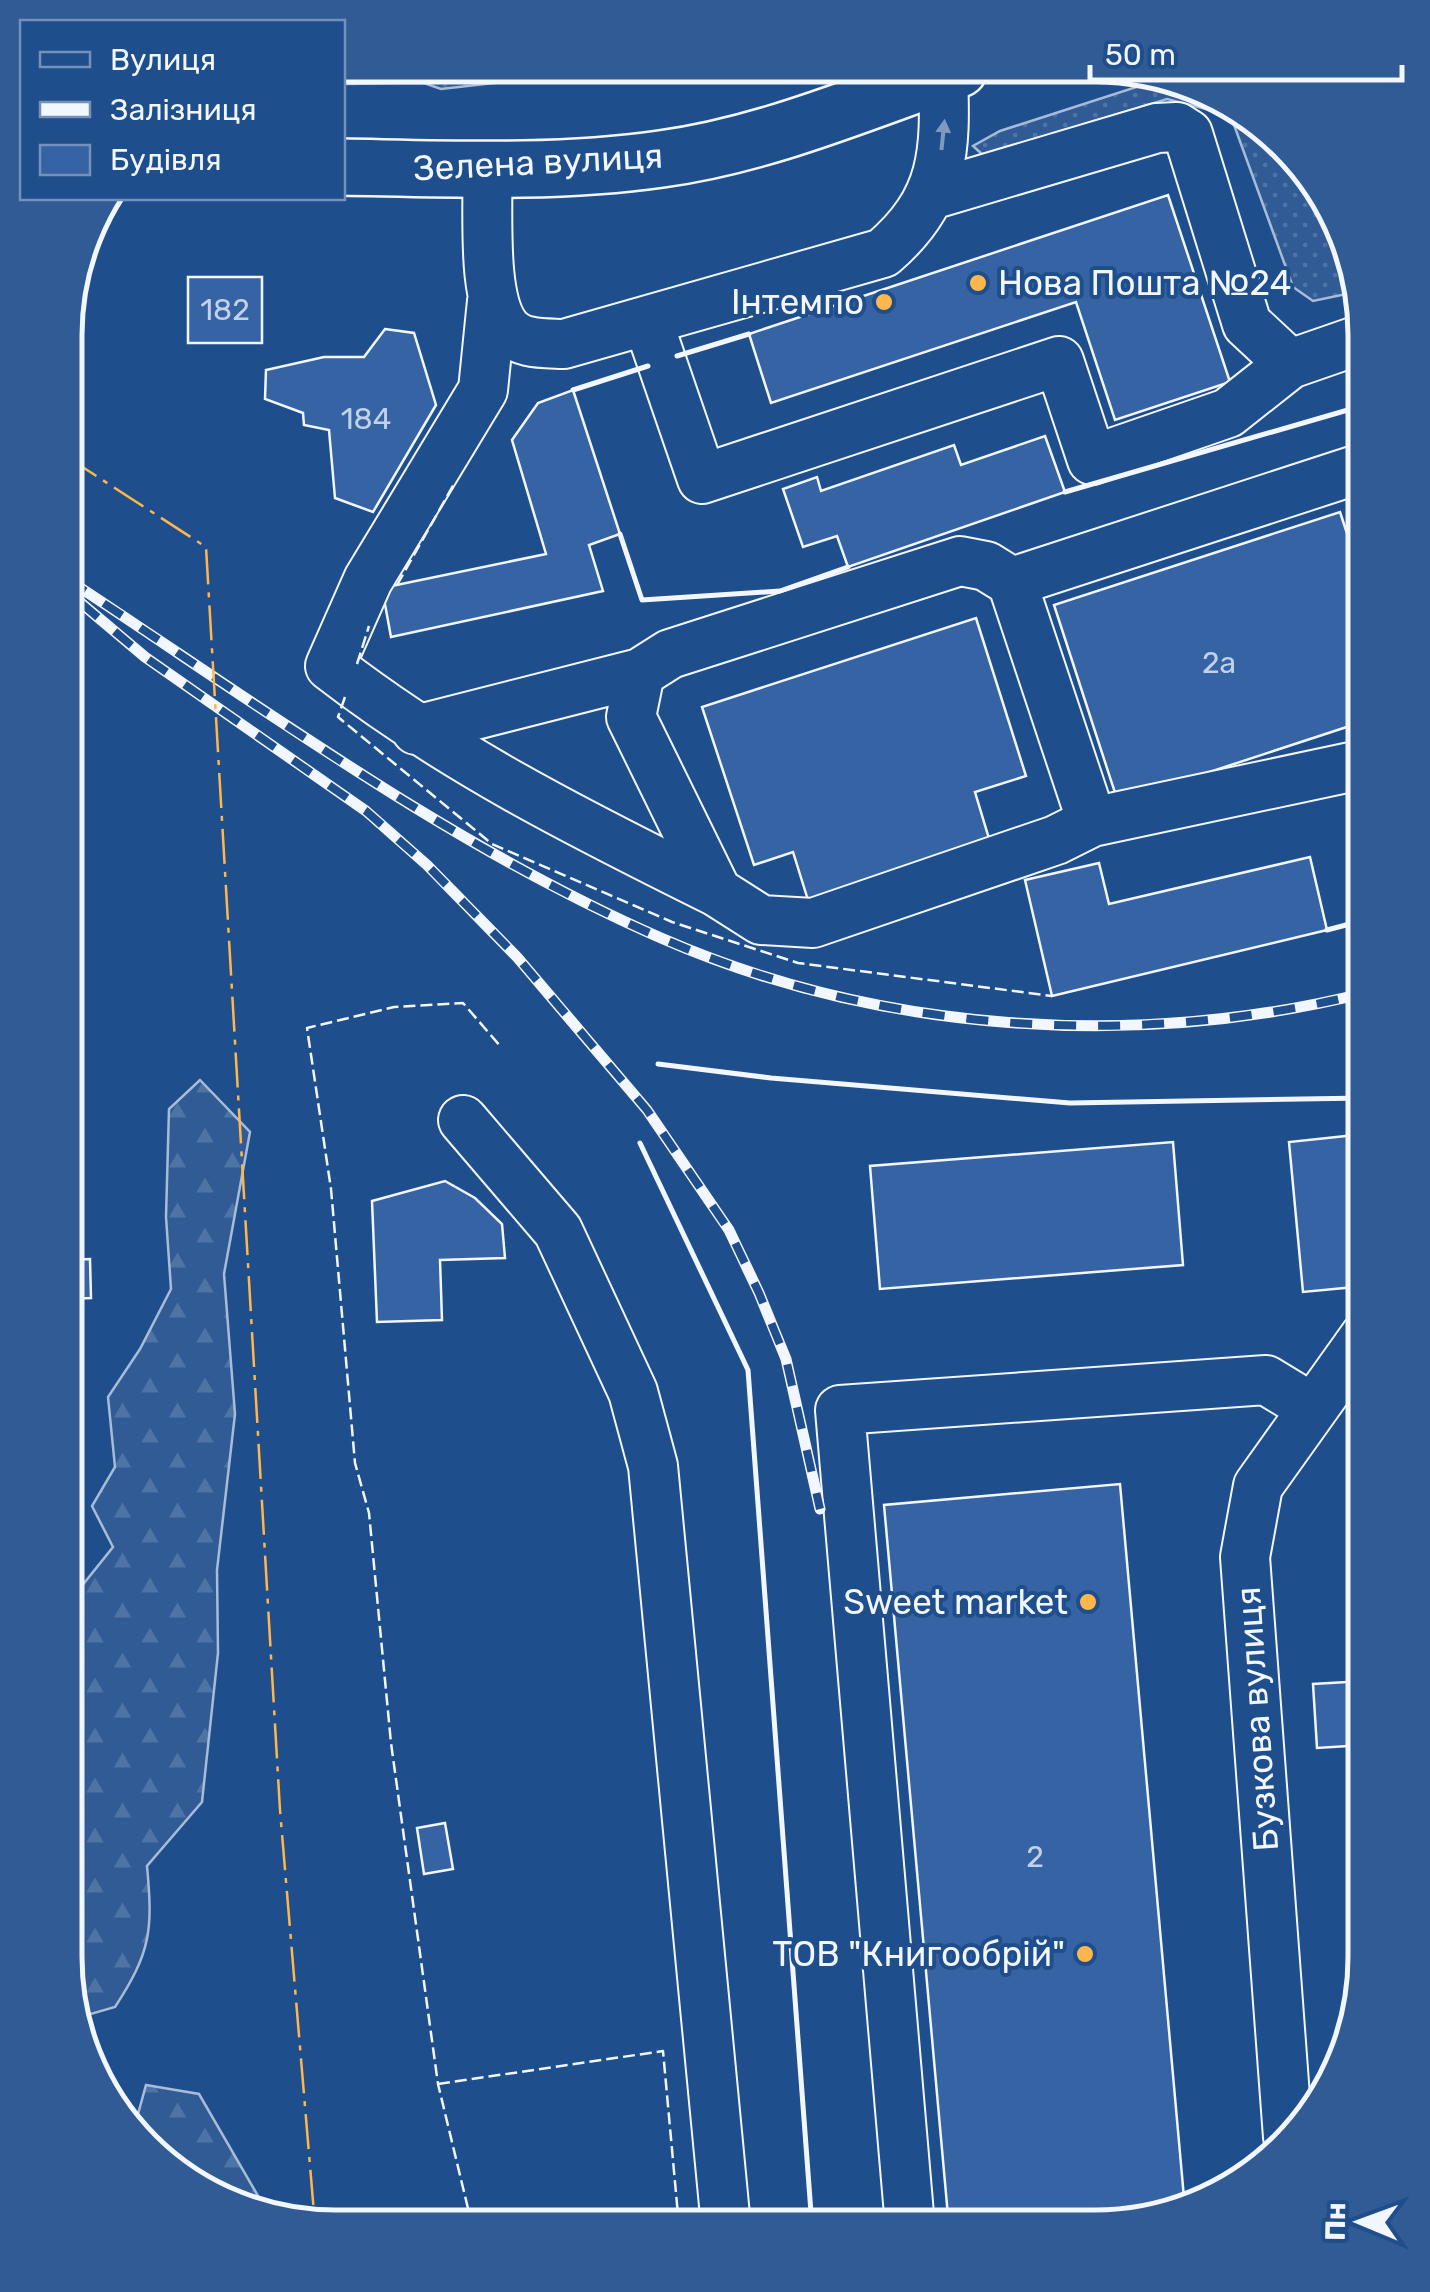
<svg xmlns="http://www.w3.org/2000/svg" width="1430" height="2292" font-family="Rubik,sans-serif">
  <defs>
    <pattern id="grass-dots" width="8" height="8" patternUnits="userSpaceOnUse" patternTransform="scale(2.5)"><rect width="8" height="8" fill="#305b95"/><path d="M2 2h.1M6 6h.1" fill="none" stroke="#4e73a5" stroke-width="1.8" stroke-linecap="round"/></pattern>
    <pattern id="forest-firs" width="22" height="20" patternUnits="userSpaceOnUse" patternTransform="scale(2.5)"><rect width="22" height="20" fill="#305b95"/><path d="M5 1l3.5 6h-7zM16 11l3.5 6h-7z" fill="#4e73a5"/></pattern>
  </defs>
  <rect width="100%" height="100%" fill="#1f4e8c"/>
  <!-- grass -->
  <path fill="url(#grass-dots)" stroke="#a8bbd7" stroke-width="2.5" d="M414 65 523 66 520 80 441 89 424 83 343 84V75H386Z
    M1164 78 1260 121 1345 233 1356 292 1313 301 1293 287 1233 122 1218 112 1167 99 983 155 973 146 1000 131Z"/>
  <!-- forest -->
  <path fill="url(#forest-firs)" stroke="#a8bbd7" stroke-width="2.5" d="M200 1080 250 1132 224 1274 235 1414 217 1570 218 1653 202 1802 147 1866C153 1930 151 1952 115 2007L77 2018 65 1956V1607L113 1547 92 1506 115 1467 108 1397 140 1349 171 1289 166 1217 169 1109Z
    M146 2085 199 2094 258 2196 260 2208 170 2171 135 2125Z"/>
  <!-- building -->
  <path fill="#3563a3" stroke="#f2f6ff" stroke-width="2.5" d="M1168 195 1230 382 1115 420 1076 302 771 403 749 334Z
    M188 277H262V343H188Z
    M385 329 414 333 436 405 373 512 335 498 329 430 304 425 303 413 265 399 266 370 324 357H364Z
    M573 390 620 534 589 545 603 591 391 637 382 588 546 554 512 440 538 403Z
    M1045 436 1065 492 848 567 837 536 803 547 783 489 817 477 821 491 954 445 961 465Z
    M1340 512 1365 588V721L1118 802 1054 605Z
    M976 618 1026 776 975 792 990 842 808 900 793 852 754 865 702 707Z
    M1310 857 1327 930 1052 996 1025 880 1099 863 1109 904Z
    M1365 1134V1286L1303 1292 1289 1142Z
    M1173 1142 1183 1265 880 1289 870 1166Z
    M445 1181 475 1198 502 1224 505 1258 440 1260 442 1320 377 1322 372 1201Z
    M90 1259 91 1298 66 1299V1260Z
    M1120 1484 1185 2209 1095 2227H949L884 1505Z
    M1364 1681V1745L1317 1748 1313 1684Z
    M445 1823 453 1869 424 1874 417 1828Z"/>
  <g fill="none" stroke-linecap="round" stroke-linejoin="round">
    <defs>
      <path id="minor" d="M487 168C489 209 481 297 506 328 520 345 544 343 564 344L883 253C945 200 946 152 943 74
        M931 195 1157 128 1177 127 1188 134 1247 324 1290 364 1365 338
        M492 301 483 390 368 580 330 666C450 759 582 825 717 892
        M648 322 702 479 1059 361 1092 460 1228 413 1290 364
        M1012 582 1365 467
        M416 730 640 673
        M1092 822 1012 582 986 566 960 561 670 654 640 673 631 717 717 892 761 920 813 923 1056 840 1092 822 1365 764
        M463 1120 558 1231 633 1392 653 1466 726 2226
        M1288 2137 1245 1557 1258 1486 1365 1336
        M910 2226 840 1410 1266 1380 1312 1408"/>
      <path id="major" d="M342 167C448 169 557 174 661 159 764 145 862 103 959 69"/>
    </defs>
    <!-- minor casing -->
    <use href="#minor" stroke="#f2f6ff" stroke-width="52"/>
    <!-- major casing -->
    <use href="#major" stroke="#f2f6ff" stroke-width="60"/>
    <!-- minor -->
    <use href="#minor" stroke="#1f4e8c" stroke-width="48"/>
    <!-- major -->
    <use href="#major" stroke="#1f4e8c" stroke-width="55"/>
    <defs>
      <path id="rail" d="M67 579C259 705 450 846 661 938 879 1033 1135 1050 1365 993
        M81 603 145 657 366 811 427 865 517 957 647 1110 729 1230 759 1293 786 1359 820 1509"/>
    </defs>
    <!-- rail casing -->
    <use href="#rail" stroke="#f2f6ff" stroke-width="11"/>
    <!-- rail -->
    <use href="#rail" stroke="#1f4e8c" stroke-width="8" stroke-dasharray="22" stroke-linecap="butt"/>
    <!-- fence -->
    <path stroke="#f2f6ff" stroke-width="2.5" stroke-dasharray="12 5" stroke-linecap="butt" d="M397 585 454 484
      M357 664 369 626
      M345 697 338 717 492 844 672 922 798 963 1052 996
      M438 2084 663 2051 679 2226
      M472 2225 438 2084 391 1743 369 1513 355 1463 331 1189 307 1028 394 1007 463 1003 501 1047"/>
    <!-- wall -->
    <path stroke="#f2f6ff" stroke-width="5" d="M677 356 749 334
      M573 390 648 366
      M1065 492 1365 405
      M620 534 642 600 780 591 848 567
      M1327 930 1365 920
      M658 1064 771 1078 1070 1103 1365 1098
      M640 1143 748 1370 812 2226"/>
    <!-- power -->
    <path stroke="#ffb74d" stroke-width="2.5" stroke-dasharray="35 8 5 8" stroke-linecap="butt" d="M67 457 206 547 280 1810 315 2225"/>
  </g>
  <!-- one-way arrows -->
  <defs><path id="oneway-solid" d="M-6-.8H1V-3.2L6.5 0L1 3.2V.8H-6Z" transform="scale(2.5)"/></defs>
  <use fill="#7e9ac0" href="#oneway-solid" transform="translate(943 135) rotate(-84)"/>
  <!-- markers -->
  <g fill="#ffb74d" stroke="#1f4e8c" stroke-width="4">
    <circle cx="978" cy="283" r="10"/>
    <circle cx="884" cy="302" r="10"/>
    <circle cx="1088" cy="1602" r="10"/>
    <circle cx="1085" cy="1954" r="10"/>
  </g>
  <g text-anchor="middle" dominant-baseline="central" stroke-width="8" stroke-linejoin="round" paint-order="stroke">
    <!-- number labels -->
    <g font-size="30" fill="#c3d1e8">
      <text x="225" y="310">182</text>
      <text x="366" y="419">184</text>
      <text x="1219" y="663">2а</text>
      <text x="1035" y="1857">2</text>
    </g>
    <!-- street labels -->
    <g font-size="35" fill="#f2f6ff" stroke="#1f4e8c">
      <text transform="translate(538 162) rotate(-3)">Зелена вулиця</text>
      <text transform="translate(1257 1719) rotate(-94)">Бузкова вулиця</text>
    </g>
    <!-- poi labels -->
    <g font-size="35" fill="#f2f6ff" stroke="#1f4e8c" text-anchor="end">
      <text x="998" y="283" text-anchor="start">Нова Пошта №24</text>
      <text x="864" y="302">Інтемпо</text>
      <text x="1068" y="1602">Sweet market</text>
      <text x="1065" y="1954">ТОВ "Книгообрiй"</text>
    </g>
  </g>
  <!-- crop -->
  <path d="M0 0H1430V2292H0ZM335 82H1095A253 253 0 0 1 1348 335V1957A253 253 0 0 1 1095 2210H335A253 253 0 0 1 82 1957V335A253 253 0 0 1 335 82Z" fill="#305b95" fill-rule="evenodd"/>
  <path fill="none" stroke="#f2f6ff" stroke-width="5" d="M335 82H1095A253 253 0 0 1 1348 335V1957A253 253 0 0 1 1095 2210H335A253 253 0 0 1 82 1957V335A253 253 0 0 1 335 82Z"/>
  <!-- legend -->
  <rect x="20" y="20" width="325" height="180" fill="#1f4e8c" stroke="#7391ba" stroke-width="2.5"/>
  <rect x="40" y="52" width="50" height="15" fill="#1f4e8c" stroke="#7391ba" stroke-width="2.5"/>
  <text x="110" y="70" font-size="30" fill="#f2f6ff">Вулиця</text>
  <rect x="40" y="102" width="50" height="15" fill="#f2f6ff" stroke="#7391ba" stroke-width="2.5"/>
  <text x="110" y="120" font-size="30" fill="#f2f6ff">Залізниця</text>
  <rect x="40" y="145" width="50" height="30" fill="#3563a3" stroke="#7391ba" stroke-width="2.5"/>
  <text x="110" y="170" font-size="30" fill="#f2f6ff">Будівля</text>
  <!-- north arrow -->
  <g transform="translate(1360 2222) rotate(271)" stroke="#1f4e8c" stroke-width="8" paint-order="stroke">
  <path d="M0-8L18 38L0 25L-18 38Z" fill="#f2f6ff"/>
  <text y="-15" font-size="28" font-weight="bold" text-anchor="middle" fill="#f2f6ff">Пн</text>
  </g>
  <!-- scale -->
  <path d="M1090 65v15h312v-15" fill="none" stroke="#f2f6ff" stroke-width="5"/>
  <text x="1105" y="65" font-size="30" fill="#f2f6ff" stroke="#1f4e8c" stroke-width="8" paint-order="stroke">50 m</text>
</svg>
